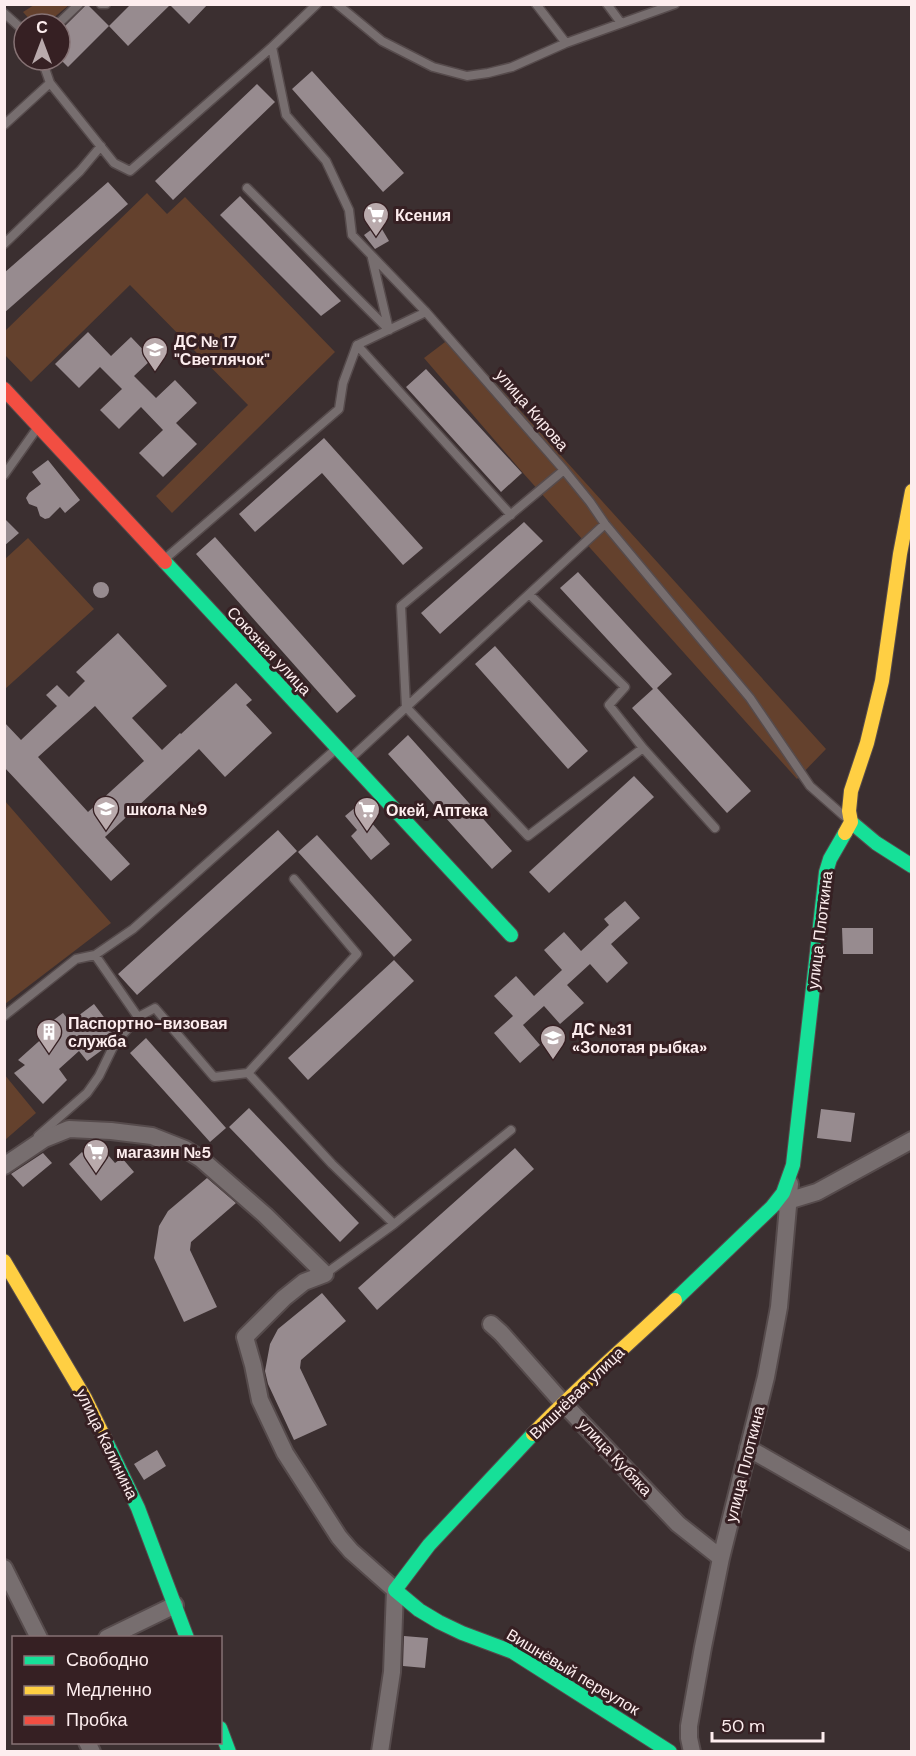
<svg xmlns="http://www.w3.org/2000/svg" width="916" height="1756" font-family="'DM Sans',sans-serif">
  <rect width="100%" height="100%" fill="#3b2f30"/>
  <!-- green -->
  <path fill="#64412d" d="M34 5V4L69 5 46 24H34L23 12Z
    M147 193 167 214 185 197 335 352 172 513 156 496 248 405 130 285 31 382 5 355V331Z
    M453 336 826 749 797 779 523 473 424 358Z
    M28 538 94 609 5 689V559Z
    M5 801 111 923 5 1004Z
    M4 1074 36 1113 5 1140H4Z"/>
  <!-- building -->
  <path fill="#978b8f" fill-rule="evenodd" d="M87 4 109 26 68 67 60 59V31Z
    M131 4H208L189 24 170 5 128 46 109 26Z
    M312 71 404 173 383 192 292 89Z
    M257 84 275 102 173 200 155 181Z
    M108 182 128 204 4 313V273Z
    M240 196 341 301 321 316 220 215Z
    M379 224 389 241 375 249 364 235Z
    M88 332 111 356 131 337 152 359 134 376 156 398 175 380 197 403 176 423 197 444 163 477 139 453 163 430 141 407 119 429 100 410 122 389 100 367 79 388 55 364Z
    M426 369 522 473 501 492 406 387Z
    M324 438 423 548 403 565 322 473 255 532 239 514Z
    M48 460 80 500 65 513 60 507 49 518 45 519 40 516 37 507 29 504 26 498 29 493 41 484 32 472Z
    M4 518 19 533 4 546Z
    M524 522 543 541 440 634 421 613Z
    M215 537 356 696 337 713 196 554Z
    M578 572 672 674 657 688 751 791 727 813 632 708 653 689 560 588Z
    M93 590a8 8 0 1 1 16 0a8 8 0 1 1-16 0Z
    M118 633 167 686 132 718 162 750 180 733 181 734 236 683 252 700 246 705 272 733 225 777 199 749 105 837 130 864 111 881 4 767V722L21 740 57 706 46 695 57 685 69 697 85 681 76 672ZM95 706 144 761 88 812 38 757Z
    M495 646 588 751 568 769 475 664Z
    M408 735 512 851 492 869 388 754Z
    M634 776 654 797 549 893 529 872Z
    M357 806 390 844 371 860 351 836 357 830 345 816Z
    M278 830 297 851 137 995 118 974Z
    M317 835 412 940 394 957 298 852Z
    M625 901 640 918 611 944 628 963 607 983 590 964 567 985 584 1003 560 1024 544 1006 523 1025 540 1045 520 1063 494 1033 513 1016 494 996 516 976 534 996 562 970 544 950 564 932 581 951 609 925 604 919Z
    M842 928H873V954H843Z
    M394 960 414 981 308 1080 288 1058Z
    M94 1004 116 1033 99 1046 102 1050 87 1061 79 1051 59 1069 67 1080 43 1104 14 1073 25 1065 18 1060 47 1034 43 1028 63 1013 70 1022Z
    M146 1038 226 1128 210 1142 130 1053Z
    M249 1108 359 1223 340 1242 229 1127Z
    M821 1109 855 1113 851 1142 817 1138Z
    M102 1148 115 1163 122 1158 134 1172 101 1201 69 1164 82 1152 89 1159Z
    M515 1148 534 1169 377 1310 358 1288Z
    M43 1153 52 1163 23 1187 11 1174Z
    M207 1178 236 1203 191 1242 190 1250 217 1307 184 1322 154 1258 159 1226 168 1211Z
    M322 1293 346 1321 301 1360 300 1368 327 1425 294 1440 268 1384 265 1371 270 1344 278 1329Z
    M157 1450 166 1466 144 1480 134 1464Z
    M404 1636 428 1638 425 1668 403 1666Z"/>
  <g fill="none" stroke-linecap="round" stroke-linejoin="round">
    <defs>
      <path id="lane" d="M101 4H106
        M317 4 272 47 286 115 326 161 349 210 352 235 426 312 564 470 590 502 605 524 750 698 810 786 844 816
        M337 4 382 41 433 67 467 76 488 73 512 67 566 43 675 4
        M536 4 566 43
        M607 4 621 23
        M4 13 24 31
        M58 24 79 4
        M42 60 50 83 114 163 130 171 272 47
        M4 125 50 83
        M247 188 389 330
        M4 244 80 171 101 146
        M372 258 389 330
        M357 345 511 515
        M4 475 38 427
        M166 558 339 409 343 383 357 345 426 312
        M529 594 625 687 609 705 643 748 528 836 406 707 401 606 564 470
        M643 748 715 828
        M351 758 605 524
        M95 955 138 1017
        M4 1016 76 959 95 955 133 929 337 748
        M248 1073 357 954 294 879
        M38 1136 87 1093 99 1076 115 1043 138 1017 155 1008 214 1077 248 1073 332 1164 394 1224
        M325 1274 394 1224 511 1130"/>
      <path id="street" d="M4 1166 44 1139 69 1129 111 1131 152 1136 185 1149 201 1159 265 1215 325 1274 304 1282 284 1298 245 1337 253 1365 260 1400 285 1453 339 1537 351 1551 395 1590 392 1672 380 1752
        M781 1203 817 1192 912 1140
        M491 1324 501 1333 563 1403 678 1524 721 1558
        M748 1448 912 1542
        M4 1568 39 1638
        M107 1638 175 1605
        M87 1742 92 1752
        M692 1752 689 1738V1726L703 1647 721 1558 766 1377 779 1307 790 1184"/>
      <path id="fast" d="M165 562 511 935
        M851 822 876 843 912 866
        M675 1300 772 1207 783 1193 793 1165 826 872 830 859 845 833
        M533 1434 429 1545 395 1590 419 1610 439 1622 462 1633 513 1652 670 1752
        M105 1439 138 1508 187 1638
        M220 1728 229 1752"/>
      <path id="slow" d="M845 833 851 822 849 811 851 791 867 743 882 681 900 554 912 491
        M4 1261 85 1398 105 1439
        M533 1434C578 1387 628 1345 675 1300"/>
      <path id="jam" d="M4 389 165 562"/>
    </defs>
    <!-- lane casing -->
    <use href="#lane" stroke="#564b4c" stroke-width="11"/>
    <!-- street casing -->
    <use href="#street" stroke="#564b4c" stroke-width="20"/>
    <!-- fast casing -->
    <use href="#fast" stroke="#564b4c" stroke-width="16"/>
    <!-- slow casing -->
    <use href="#slow" stroke="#564b4c" stroke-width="16"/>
    <!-- jam casing -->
    <use href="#jam" stroke="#564b4c" stroke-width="16"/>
    <!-- lane -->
    <use href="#lane" stroke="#776e6f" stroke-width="8"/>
    <!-- street -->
    <use href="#street" stroke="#776e6f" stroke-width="16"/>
    <!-- fast -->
    <use href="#fast" stroke="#16e098" stroke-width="14"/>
    <!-- slow -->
    <use href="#slow" stroke="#ffcf43" stroke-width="14"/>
    <!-- jam -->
    <use href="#jam" stroke="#f24e42" stroke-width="14"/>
  </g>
  <!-- icons -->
  <defs>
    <symbol id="supermarket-pin" viewBox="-11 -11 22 30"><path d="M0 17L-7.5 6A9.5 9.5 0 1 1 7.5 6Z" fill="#b9aaac" stroke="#362023"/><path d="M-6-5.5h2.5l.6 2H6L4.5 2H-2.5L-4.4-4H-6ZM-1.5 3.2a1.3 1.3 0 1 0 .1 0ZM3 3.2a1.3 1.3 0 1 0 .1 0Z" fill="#fff"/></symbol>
    <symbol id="school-pin" viewBox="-11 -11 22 30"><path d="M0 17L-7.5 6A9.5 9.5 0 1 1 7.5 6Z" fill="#b9aaac" stroke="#362023"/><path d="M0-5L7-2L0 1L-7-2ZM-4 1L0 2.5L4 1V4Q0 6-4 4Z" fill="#fff"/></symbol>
    <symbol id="building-pin" viewBox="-11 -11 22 30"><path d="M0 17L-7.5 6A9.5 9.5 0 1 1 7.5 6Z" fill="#b9aaac" stroke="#362023"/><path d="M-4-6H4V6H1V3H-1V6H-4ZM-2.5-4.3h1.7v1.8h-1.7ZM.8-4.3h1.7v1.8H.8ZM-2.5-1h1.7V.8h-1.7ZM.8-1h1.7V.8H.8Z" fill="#fff"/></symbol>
  </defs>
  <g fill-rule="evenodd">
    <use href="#supermarket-pin" x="361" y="200" width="30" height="40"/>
    <use href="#school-pin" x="140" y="335" width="30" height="40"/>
    <use href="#school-pin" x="91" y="794" width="30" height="40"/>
    <use href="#supermarket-pin" x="352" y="795" width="30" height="40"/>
    <use href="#building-pin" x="34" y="1017" width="30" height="40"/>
    <use href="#school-pin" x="538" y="1023" width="30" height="40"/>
    <use href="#supermarket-pin" x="81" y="1137" width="30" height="40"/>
  </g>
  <g text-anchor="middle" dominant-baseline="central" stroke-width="6" stroke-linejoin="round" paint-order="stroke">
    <!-- poi labels -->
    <g font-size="16" font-weight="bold" fill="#fdedee" stroke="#362023" text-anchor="start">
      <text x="395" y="215">Ксения</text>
      <text x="174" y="341">ДС № 17<tspan x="174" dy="18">"Светлячок"</tspan></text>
      <text x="126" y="809">школа №9</text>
      <text x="386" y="810">Окей, Аптека</text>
      <text x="68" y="1023">Паспортно-визовая<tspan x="68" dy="18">служба</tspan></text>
      <text x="572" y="1029">ДС №31<tspan x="572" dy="18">«Золотая рыбка»</tspan></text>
      <text x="116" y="1152">магазин №5</text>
    </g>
    <!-- street labels -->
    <g font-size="16" fill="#fdedee" stroke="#362023">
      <text transform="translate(532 410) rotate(49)">улица Кирова</text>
      <text transform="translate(269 651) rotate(47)">Союзная улица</text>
      <text transform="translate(820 930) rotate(-83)">улица Плоткина</text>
      <text transform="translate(577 1393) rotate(-44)">Вишнёвая улица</text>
      <text transform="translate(107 1444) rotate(64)">улица Калинина</text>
      <text transform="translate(615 1457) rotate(47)">улица Кубяка</text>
      <text transform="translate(745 1464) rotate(-76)">улица Плоткина</text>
      <text transform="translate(573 1672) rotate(31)">Вишнёвый переулок</text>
    </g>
  </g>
  <!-- border -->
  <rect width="916" height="1756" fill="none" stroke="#fdedee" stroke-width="12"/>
  <!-- legend -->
  <rect x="12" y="1636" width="210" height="108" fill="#362023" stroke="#867274" stroke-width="1.5"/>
  <rect x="24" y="1656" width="30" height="9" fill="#16e098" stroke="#867274" stroke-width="1.5"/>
  <text x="66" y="1666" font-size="18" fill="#fdedee">Свободно</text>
  <rect x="24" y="1686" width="30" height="9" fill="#ffcf43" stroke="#867274" stroke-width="1.5"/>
  <text x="66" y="1696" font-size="18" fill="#fdedee">Медленно</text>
  <rect x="24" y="1716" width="30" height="9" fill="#f24e42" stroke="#867274" stroke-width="1.5"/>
  <text x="66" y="1726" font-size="18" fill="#fdedee">Пробка</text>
  <!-- north arrow -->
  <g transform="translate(42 42)"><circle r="28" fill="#362023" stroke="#867274" stroke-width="1.5"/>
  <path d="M0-4.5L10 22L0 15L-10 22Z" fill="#b9aaac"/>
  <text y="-9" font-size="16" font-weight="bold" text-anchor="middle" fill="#fdedee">С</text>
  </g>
  <!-- scale -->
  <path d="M712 1732v9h111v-9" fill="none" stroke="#fdedee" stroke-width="3"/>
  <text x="721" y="1732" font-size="18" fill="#fdedee" stroke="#362023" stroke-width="4.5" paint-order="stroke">50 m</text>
</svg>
